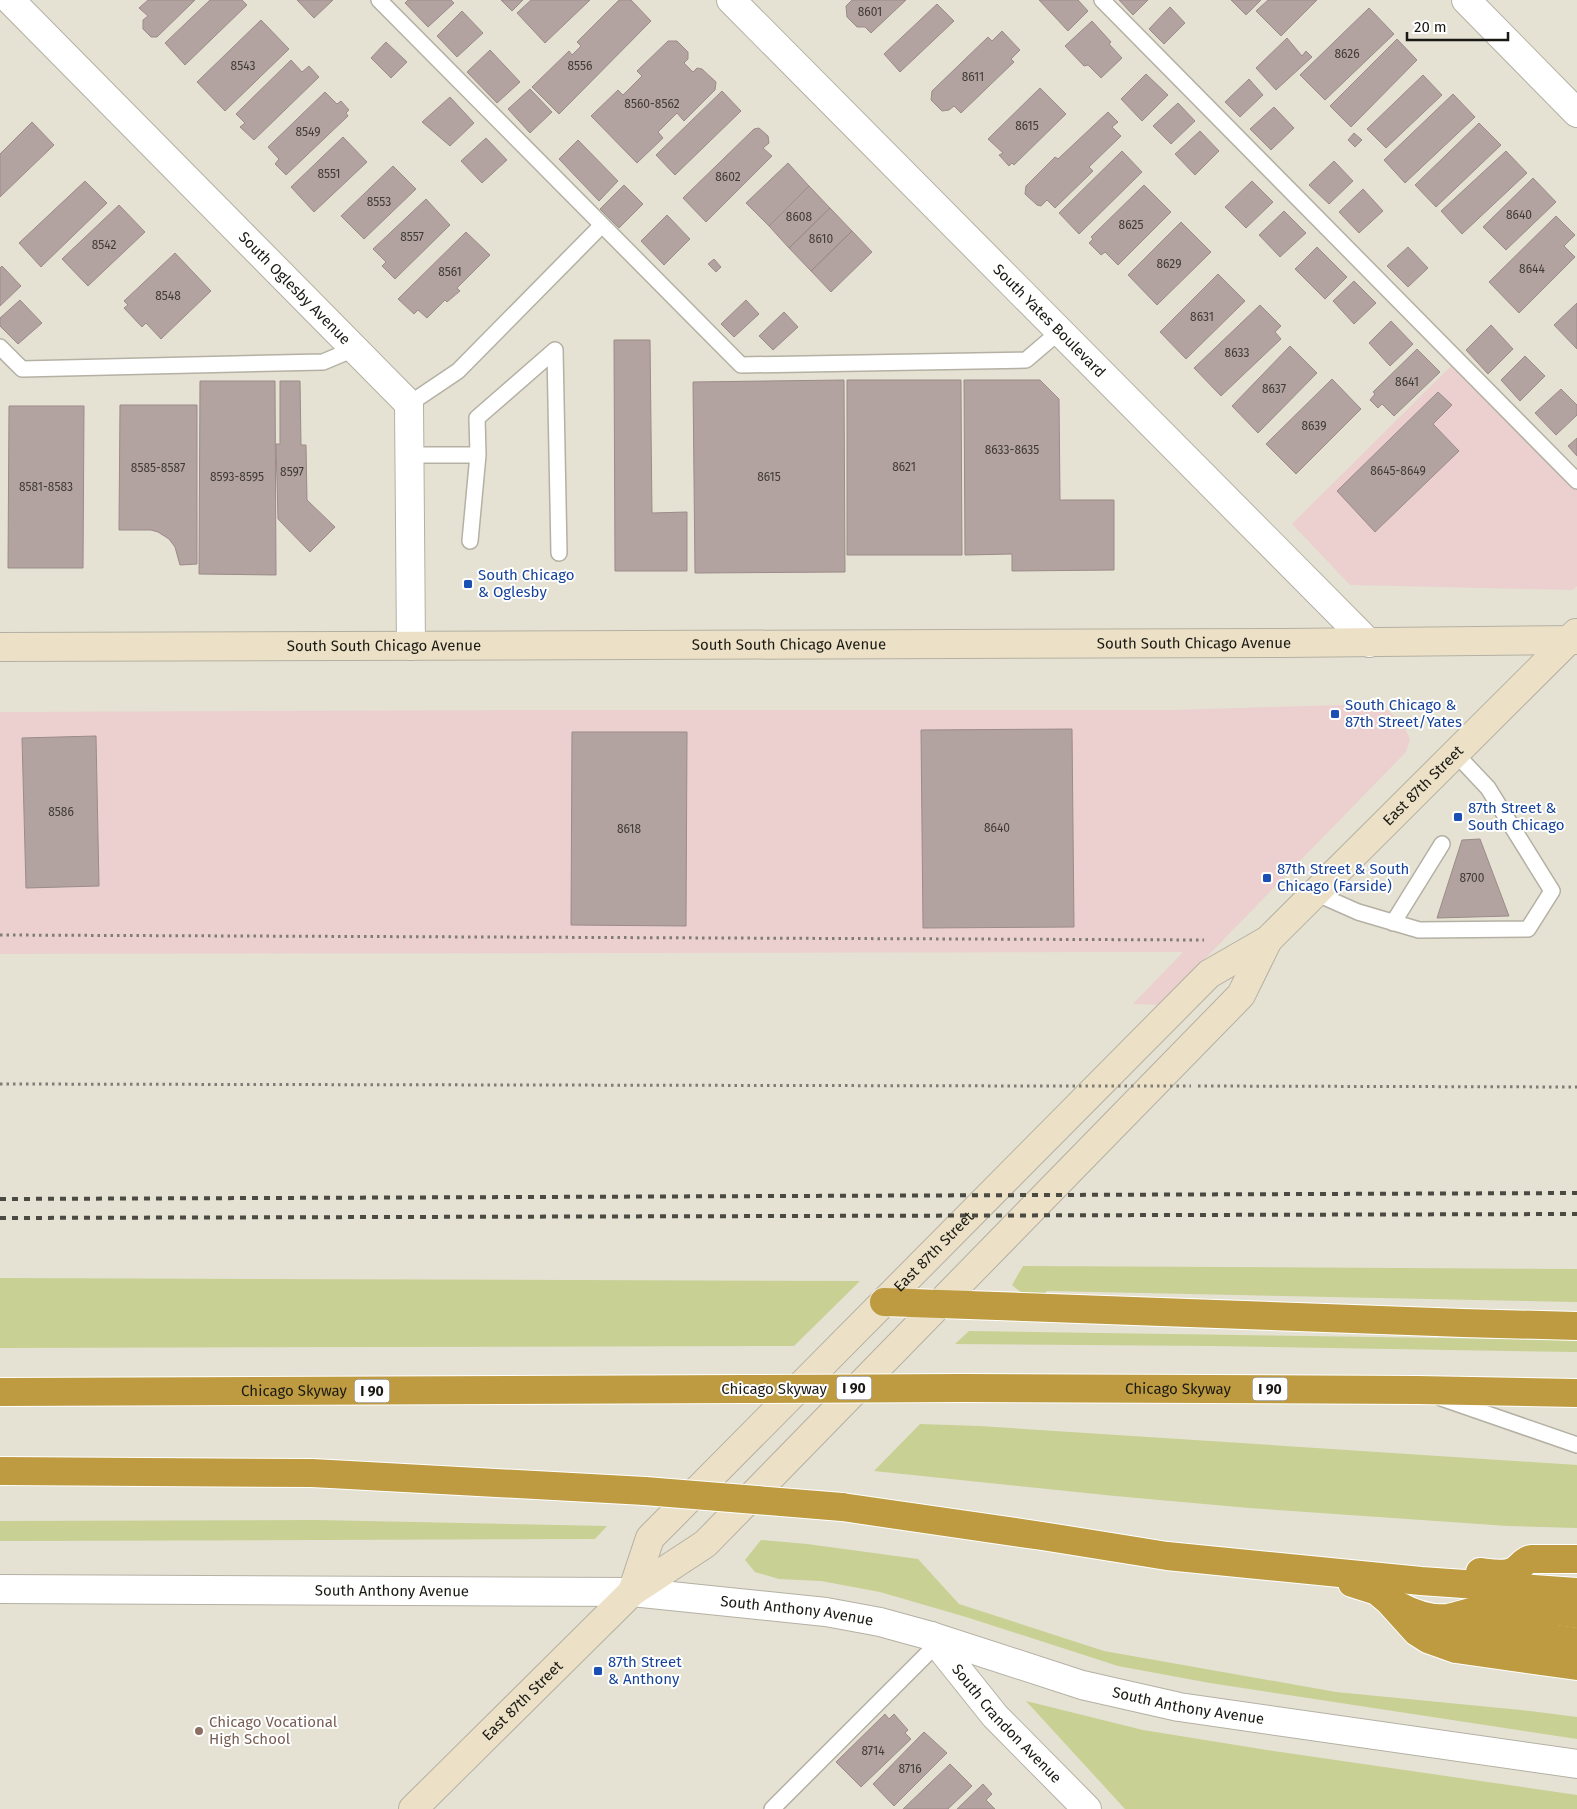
<svg xmlns="http://www.w3.org/2000/svg" width="1577" height="1809" font-family="'Fira Sans',sans-serif">
  <rect width="100%" height="100%" fill="#e5e2d3"/>
  <!-- industrial -->
  <path fill="#ebd0cf" d="M1457 360 1577 481V586L1573 590 1350 585 1292 524Z
    M1375 704 1387 710 1403 724 1410 739 1406 752 1160 1005 1133 1004 1183 952 0 954V712L535 710H1173Z"/>
  <!-- green -->
  <path fill="#c8d093" d="M1023 1266 1577 1269V1302L1047 1291 1039 1299 1023 1294 1012 1285Z
    M0 1278 860 1281 794 1346H786L0 1348Z
    M969 1331 1577 1340V1352L1212 1346 955 1344Z
    M920 1424 979 1426 1577 1465V1528L1508 1526 1249 1508 1115 1496 874 1471Z
    M317 1520 607 1526 595 1539 0 1541V1521Z
    M761 1540 807 1544 918 1559 959 1604 1104 1651 1336 1692 1530 1711 1577 1717V1739L1210 1683 1118 1666 966 1617 880 1592 821 1581 779 1579 755 1572 745 1560Z
    M1026 1701 1143 1730 1267 1750 1577 1795V1809H1125Z"/>
  <!-- building -->
  <path fill="#b2a2a0" stroke="#9b8b89" d="M148 0H195L157 37H151L143 29V20L148 16 139 8Z
    M210 0H242L247 5 185 65 165 43Z
    M297 0H333L314 18Z
    M408 0H451L454 3 428 27 405 3Z
    M501 0H523L512 11Z
    M531 0H590L545 43 517 13Z
    M619 0H631L651 21 559 114 532 87 569 51 572 55 581 46 577 42Z
    M852 0H906L871 33 865 27H857L847 17 846 6Z
    M1039 0H1078L1088 11 1068 31Z
    M1119 0H1148L1133 15Z
    M1231 0H1261L1246 15Z
    M1268 0H1317L1281 36 1256 11Z
    M937 4 954 21 900 72 884 54Z
    M1170 7 1185 23 1164 44 1149 29Z
    M1369 8 1394 34 1325 100 1300 75Z
    M462 11 483 33 457 57 437 36Z
    M261 20 289 49 225 111 197 82Z
    M1092 21 1111 42 1109 44 1122 58 1101 78 1088 65 1084 66 1065 46Z
    M1002 31 1020 50 1011 59 1014 62 961 113 954 106 949 110 942 111 931 100 932 91 988 37 992 41Z
    M1287 38 1302 56 1306 51 1312 57 1276 90 1256 68Z
    M1397 39 1417 60 1351 127 1330 106Z
    M668 41H677L688 52V59L684 63 693 72 697 68 702 69 716 82 715 90 684 121 677 113 658 132 663 138 637 163 591 116 618 90 623 95 642 76 637 71Z
    M386 42 407 62 391 78 371 58Z
    M490 50 520 82 497 103 467 72Z
    M291 60 302 72 309 66 319 77 254 140 240 127 245 123 236 114Z
    M1146 74 1168 95 1142 121 1121 99Z
    M1423 75 1442 95 1386 148 1367 129Z
    M1249 79 1263 95 1240 117 1225 102Z
    M1040 88 1066 114 1014 165 1012 163 1009 166 999 155 1003 153 988 139Z
    M530 89 552 112 530 133 508 109Z
    M722 91 741 111 675 175 656 155Z
    M325 92 337 104 341 101 349 110 346 113 348 116 286 175 275 164 279 159 268 147Z
    M1453 94 1475 117 1405 183 1384 160Z
    M450 97 474 123 450 146 422 122Z
    M1178 103 1195 121 1171 144 1153 126Z
    M1274 107 1294 128 1271 150 1250 129Z
    M1108 112 1118 122 1112 127 1121 136 1089 167 1093 171 1055 208 1047 200 1041 206 1037 205 1025 194 1026 186 1055 157 1058 159Z
    M32 122 54 145 0 197V154Z
    M1479 123 1501 145 1436 207 1415 185Z
    M759 128 768 136 769 143 763 148 772 156 706 222 683 198 754 129Z
    M1200 131 1219 151 1195 175 1175 154Z
    M1354 133 1362 140 1355 147 1348 140Z
    M343 137 367 162 314 212 291 187Z
    M486 138 507 160 482 183 461 161Z
    M578 140 618 181 599 201 559 159Z
    M1122 151 1142 172 1079 234 1059 213Z
    M1506 151 1527 173 1462 234 1441 211Z
    M1334 161 1353 181 1329 204 1309 185Z
    M788 163 809 186 769 226 746 203Z
    M393 166 416 189 364 239 341 216Z
    M1533 178 1556 202 1506 250 1483 227Z
    M85 181 107 203 41 267 19 243Z
    M1252 181 1273 202 1246 228 1225 207Z
    M624 185 643 204 619 228 600 209Z
    M1144 185 1171 212 1118 265 1105 252 1101 255 1089 243 1093 239 1091 237Z
    M809 186 830 208 789 248 769 226Z
    M1363 189 1383 211 1359 233 1339 212Z
    M426 199 450 225 395 279 382 266 386 262 373 249Z
    M119 205 145 232 88 286 62 259Z
    M830 208 852 231 811 271 789 248Z
    M1284 211 1306 233 1280 257 1259 235Z
    M667 215 690 239 664 265 641 241Z
    M1556 216 1575 235 1564 246 1575 257 1519 313 1489 282Z
    M1181 222 1211 252 1157 305 1128 275Z
    M852 231 872 252 831 292 811 271Z
    M466 232 490 255 457 288 460 291 447 302 445 300 427 318 418 310 414 314 398 299Z
    M1317 247 1347 277 1325 299 1295 269Z
    M1408 247 1428 268 1408 287 1387 266Z
    M175 253 211 291 161 339 146 323 142 327 124 308 128 305 124 301Z
    M714 259 721 267 716 272 708 264Z
    M2 266 21 286 0 306V268Z
    M1218 274 1245 301 1186 359 1160 332Z
    M1354 281 1376 303 1354 324 1333 301Z
    M20 300 42 323 18 344 0 326V318Z
    M746 300 759 314 734 337 721 324Z
    M1577 303V349L1554 325Z
    M1260 305 1281 326 1275 332 1281 339 1221 396 1194 368Z
    M784 312 798 327 773 350 759 336Z
    M1391 321 1413 344 1390 366 1369 343Z
    M1491 325 1513 349 1488 374 1466 350Z
    M614 340H650L652 513 687 512V571H615Z
    M1290 346 1317 373 1258 433 1232 406Z
    M1417 349 1440 372 1394 416 1382 404 1378 408 1370 400 1375 394 1373 392Z
    M1525 356 1545 376 1520 401 1501 380Z
    M1332 379 1361 409 1296 474 1266 444Z
    M844 380 845 572 695 573 693 382Z
    M847 380H961L962 555H847Z
    M964 380H1040L1059 399 1060 500H1114V570L1012 571V554L965 555Z
    M200 381H275L276 575 199 574Z
    M280 381H300L301 445H306L307 500 335 527 310 552 278 519 276 444H280Z
    M1561 389 1577 405V415L1556 435 1535 413Z
    M1438 392 1452 405 1433 424 1459 451 1375 532 1337 491Z
    M120 405H197V564L180 565 175 547 169 539 158 532 151 530H119Z
    M9 406H84L83 568H8Z
    M1577 438V456L1568 446Z
    M1072 729 1074 927 923 928 921 730Z
    M572 732H687L686 926 571 925Z
    M96 736 99 886 26 888 22 738Z
    M1480 839 1509 916 1437 918 1462 840Z
    M885 1714 889 1719 894 1714 908 1730 905 1733 911 1739 861 1787 836 1762Z
    M924 1732 947 1753 894 1806 873 1784Z
    M950 1764 972 1786 948 1809H903Z
    M983 1784 992 1794 986 1800 995 1809H957Z"/>
  <g fill="none" stroke-linecap="round" stroke-linejoin="round">
    <defs>
      <path id="service" d="M379 0 741 365 1026 360 1060 331
        M1102 0 1577 481
        M0 347 22 369 323 362 354 349
        M409 404 458 371 602 225
        M409 455H478L477 418 555 350 559 553
        M470 541 478 455
        M1315 893 1358 912 1419 930 1528 929 1552 891 1488 788 1455 753
        M1393 923 1442 844
        M1441 1398 1577 1445
        M772 1809 937 1644"/>
      <g id="minor">
        <path id="s1" d="M10 0 409 404 411 646"/>
        <path d="M1466 0 1577 113"/>
        <path id="s2" d="M931 1636 995 1716 1087 1809"/>
      </g>
      <g id="tertiary">
        <path id="s3" d="M731 0 1369 643"/>
        <path id="s4" d="M0 1589 632 1592 826 1612 880 1622 931 1636 1082 1685 1179 1707 1577 1764"/>
      </g>
      <g id="secondary">
        <path id="s5" d="M0 647 1284 643 1577 640"/>
        <path id="s6" d="M632 1592 650 1538 1209 974 1268 940 1576 633"/>
        <path id="s7" d="M413 1809 632 1592 705 1544 710 1539 1241 995 1268 940"/>
      </g>
      <g id="motorway">
        <path d="M884 1302 1463 1323 1577 1326"/>
        <path id="s8" d="M963 1388 1417 1390 1577 1393"/>
        <path id="s9" d="M0 1392 745 1389"/>
        <path d="M0 1471 312 1473 645 1491"/>
        <path d="M842 1507 1042 1536 1167 1556 1421 1581 1577 1592"/>
        <path d="M1480 1572C1490 1573 1504 1576 1514 1571 1521 1567 1523 1561 1531 1559H1577"/>
        <path d="M1352 1583 1377 1591 1389 1601 1417 1632 1428 1639 1456 1649 1577 1666"/>
        <path d="M1397 1605C1412 1613 1430 1620 1448 1618 1463 1615 1477 1609 1493 1608 1521 1606 1549 1610 1577 1614"/>
        <path d="M1437 1628 1506 1632 1577 1642"/>
      </g>
    </defs>
    <!-- service casing -->
    <use href="#service" stroke="#b4b0a3" stroke-width="18"/>
    <!-- minor casing -->
    <use href="#minor" stroke="#b4b0a3" stroke-width="30"/>
    <!-- tertiary casing -->
    <use href="#tertiary" stroke="#b4b0a3" stroke-width="30"/>
    <!-- secondary casing -->
    <use href="#secondary" stroke="#b4b0a3" stroke-width="30"/>
    <!-- motorway casing -->
    <use href="#motorway" stroke="#fff" stroke-width="30"/>
    <!-- path -->
    <path stroke="#7f7d73" stroke-width="3" stroke-dasharray="2.5 4" stroke-linecap="butt" d="M0 935 1204 940
      M0 1084 1052 1086
      M1198 1086 1577 1087"/>
    <!-- service -->
    <use href="#service" stroke="#fff" stroke-width="15"/>
    <!-- minor -->
    <use href="#minor" stroke="#fff" stroke-width="28"/>
    <!-- tertiary -->
    <use href="#tertiary" stroke="#fff" stroke-width="28"/>
    <!-- secondary -->
    <use href="#secondary" stroke="#ece1c6" stroke-width="28"/>
    <!-- motorway -->
    <use href="#motorway" stroke="#be9b40" stroke-width="28"/>
    <!-- rail -->
    <path stroke="#4b4a42" stroke-width="4" stroke-dasharray="6 6" stroke-linecap="butt" d="M0 1199 1577 1193
      M0 1218 1577 1214"/>
    <defs>
      <path id="motorway-bridge" d="M745 1389 963 1388
        M645 1491 842 1507"/>
    </defs>
    <!-- motorway-bridge casing -->
    <use href="#motorway-bridge" stroke="#fff" stroke-width="30" stroke-linecap="butt"/>
    <!-- path-bridge -->
    <path stroke="#7f7d73" stroke-width="3" stroke-dasharray="2.5 4" stroke-linecap="butt" d="M1053 1086H1191"/>
    <!-- motorway-bridge -->
    <use href="#motorway-bridge" stroke="#be9b40" stroke-width="28"/>
  </g>
  <!-- markers -->
  <g fill="#1a4fb4" stroke="#fff" stroke-width="2">
    <rect x="463" y="579" width="10" height="10" rx="2.5"/>
    <rect x="1330" y="709" width="10" height="10" rx="2.5"/>
    <rect x="1453" y="812" width="10" height="10" rx="2.5"/>
    <rect x="1262" y="873" width="10" height="10" rx="2.5"/>
    <rect x="593" y="1666" width="10" height="10" rx="2.5"/>
  </g>
  <circle fill="#8d6e63" stroke="#fff" stroke-width="2" cx="199" cy="1731" r="5"/>
  <g text-anchor="middle" dominant-baseline="central" stroke-width="4" stroke-linejoin="round" paint-order="stroke">
    <!-- number labels -->
    <g font-size="12" fill="#403b37">
      <text x="870" y="12">8601</text>
      <text x="1347" y="54">8626</text>
      <text x="243" y="66">8543</text>
      <text x="580" y="66">8556</text>
      <text x="973" y="77">8611</text>
      <text x="652" y="104">8560-8562</text>
      <text x="1027" y="126">8615</text>
      <text x="308" y="132">8549</text>
      <text x="329" y="174">8551</text>
      <text x="728" y="177">8602</text>
      <text x="379" y="202">8553</text>
      <text x="1519" y="215">8640</text>
      <text x="799" y="217">8608</text>
      <text x="1131" y="225">8625</text>
      <text x="412" y="237">8557</text>
      <text x="821" y="239">8610</text>
      <text x="104" y="245">8542</text>
      <text x="1169" y="264">8629</text>
      <text x="1532" y="269">8644</text>
      <text x="450" y="272">8561</text>
      <text x="168" y="296">8548</text>
      <text x="1202" y="317">8631</text>
      <text x="1237" y="353">8633</text>
      <text x="1407" y="382">8641</text>
      <text x="1274" y="389">8637</text>
      <text x="1314" y="426">8639</text>
      <text x="1012" y="450">8633-8635</text>
      <text x="904" y="467">8621</text>
      <text x="158" y="468">8585-8587</text>
      <text x="1398" y="471">8645-8649</text>
      <text x="292" y="472">8597</text>
      <text x="237" y="477">8593-8595</text>
      <text x="769" y="477">8615</text>
      <text x="46" y="487">8581-8583</text>
      <text x="61" y="812">8586</text>
      <text x="997" y="828">8640</text>
      <text x="629" y="829">8618</text>
      <text x="1472" y="878">8700</text>
      <text x="873" y="1751">8714</text>
      <text x="910" y="1769">8716</text>
    </g>
    <!-- shield labels -->
    <g fill="#fff" stroke="#5f5e5a" stroke-width="1">
      <rect x="836.5" y="1376.5" width="35" height="23" rx="4"/>
      <rect x="1252.5" y="1377.5" width="35" height="23" rx="4"/>
      <rect x="354.5" y="1379.5" width="35" height="23" rx="4"/>
    </g>
    <g font-size="14" font-weight="bold" fill="#1a1914">
      <text x="854" y="1388">I 90</text>
      <text x="1270" y="1389">I 90</text>
      <text x="372" y="1391">I 90</text>
    </g>
    <!-- street labels -->
    <g font-size="15" fill="#1a1914" stroke="#fff">
      <text stroke="none"><textPath href="#s1" startOffset="405">South Oglesby Avenue</textPath></text>
      <text stroke="none"><textPath href="#s3" startOffset="452">South Yates Boulevard</textPath></text>
      <text stroke="none"><textPath href="#s5" startOffset="1194">South South Chicago Avenue</textPath></text>
      <text stroke="none"><textPath href="#s5" startOffset="789">South South Chicago Avenue</textPath></text>
      <text stroke="none"><textPath href="#s5" startOffset="384">South South Chicago Avenue</textPath></text>
      <text stroke="none"><textPath href="#s6" startOffset="1138">East 87th Street</textPath></text>
      <text stroke="none"><textPath href="#s6" startOffset="460">East 87th Street</textPath></text>
      <text x="774" y="1389">Chicago Skyway</text>
      <text stroke="none"><textPath href="#s8" startOffset="215">Chicago Skyway</textPath></text>
      <text stroke="none"><textPath href="#s9" startOffset="294">Chicago Skyway</textPath></text>
      <text stroke="none"><textPath href="#s4" startOffset="392">South Anthony Avenue</textPath></text>
      <text stroke="none"><textPath href="#s4" startOffset="798">South Anthony Avenue</textPath></text>
      <text stroke="none"><textPath href="#s7" startOffset="154">East 87th Street</textPath></text>
      <text stroke="none"><textPath href="#s4" startOffset="1202">South Anthony Avenue</textPath></text>
      <text stroke="none"><textPath href="#s2" startOffset="116">South Crandon Avenue</textPath></text>
    </g>
    <!-- transit labels -->
    <g font-size="15" fill="#164399" stroke="#fff" text-anchor="start">
      <text x="478" y="575">South Chicago<tspan x="478" dy="17">&amp; Oglesby</tspan></text>
      <text x="1345" y="705">South Chicago &amp;<tspan x="1345" dy="17">87th Street/Yates</tspan></text>
      <text x="1468" y="808">87th Street &amp;<tspan x="1468" dy="17">South Chicago</tspan></text>
      <text x="1277" y="869">87th Street &amp; South<tspan x="1277" dy="17">Chicago (Farside)</tspan></text>
      <text x="608" y="1662">87th Street<tspan x="608" dy="17">&amp; Anthony</tspan></text>
    </g>
    <!-- education labels -->
    <g font-size="15" fill="#785e54" stroke="#fff" text-anchor="start">
      <text x="209" y="1722">Chicago Vocational<tspan x="209" dy="17">High School</tspan></text>
    </g>
  </g>
  <!-- scale -->
  <path d="M1407 32v8h101v-8" fill="none" stroke="#1a1914" stroke-width="2.5"/>
  <text x="1414" y="32" font-size="15" fill="#1a1914" stroke="#ffffff" stroke-width="4" paint-order="stroke">20 m</text>
</svg>
